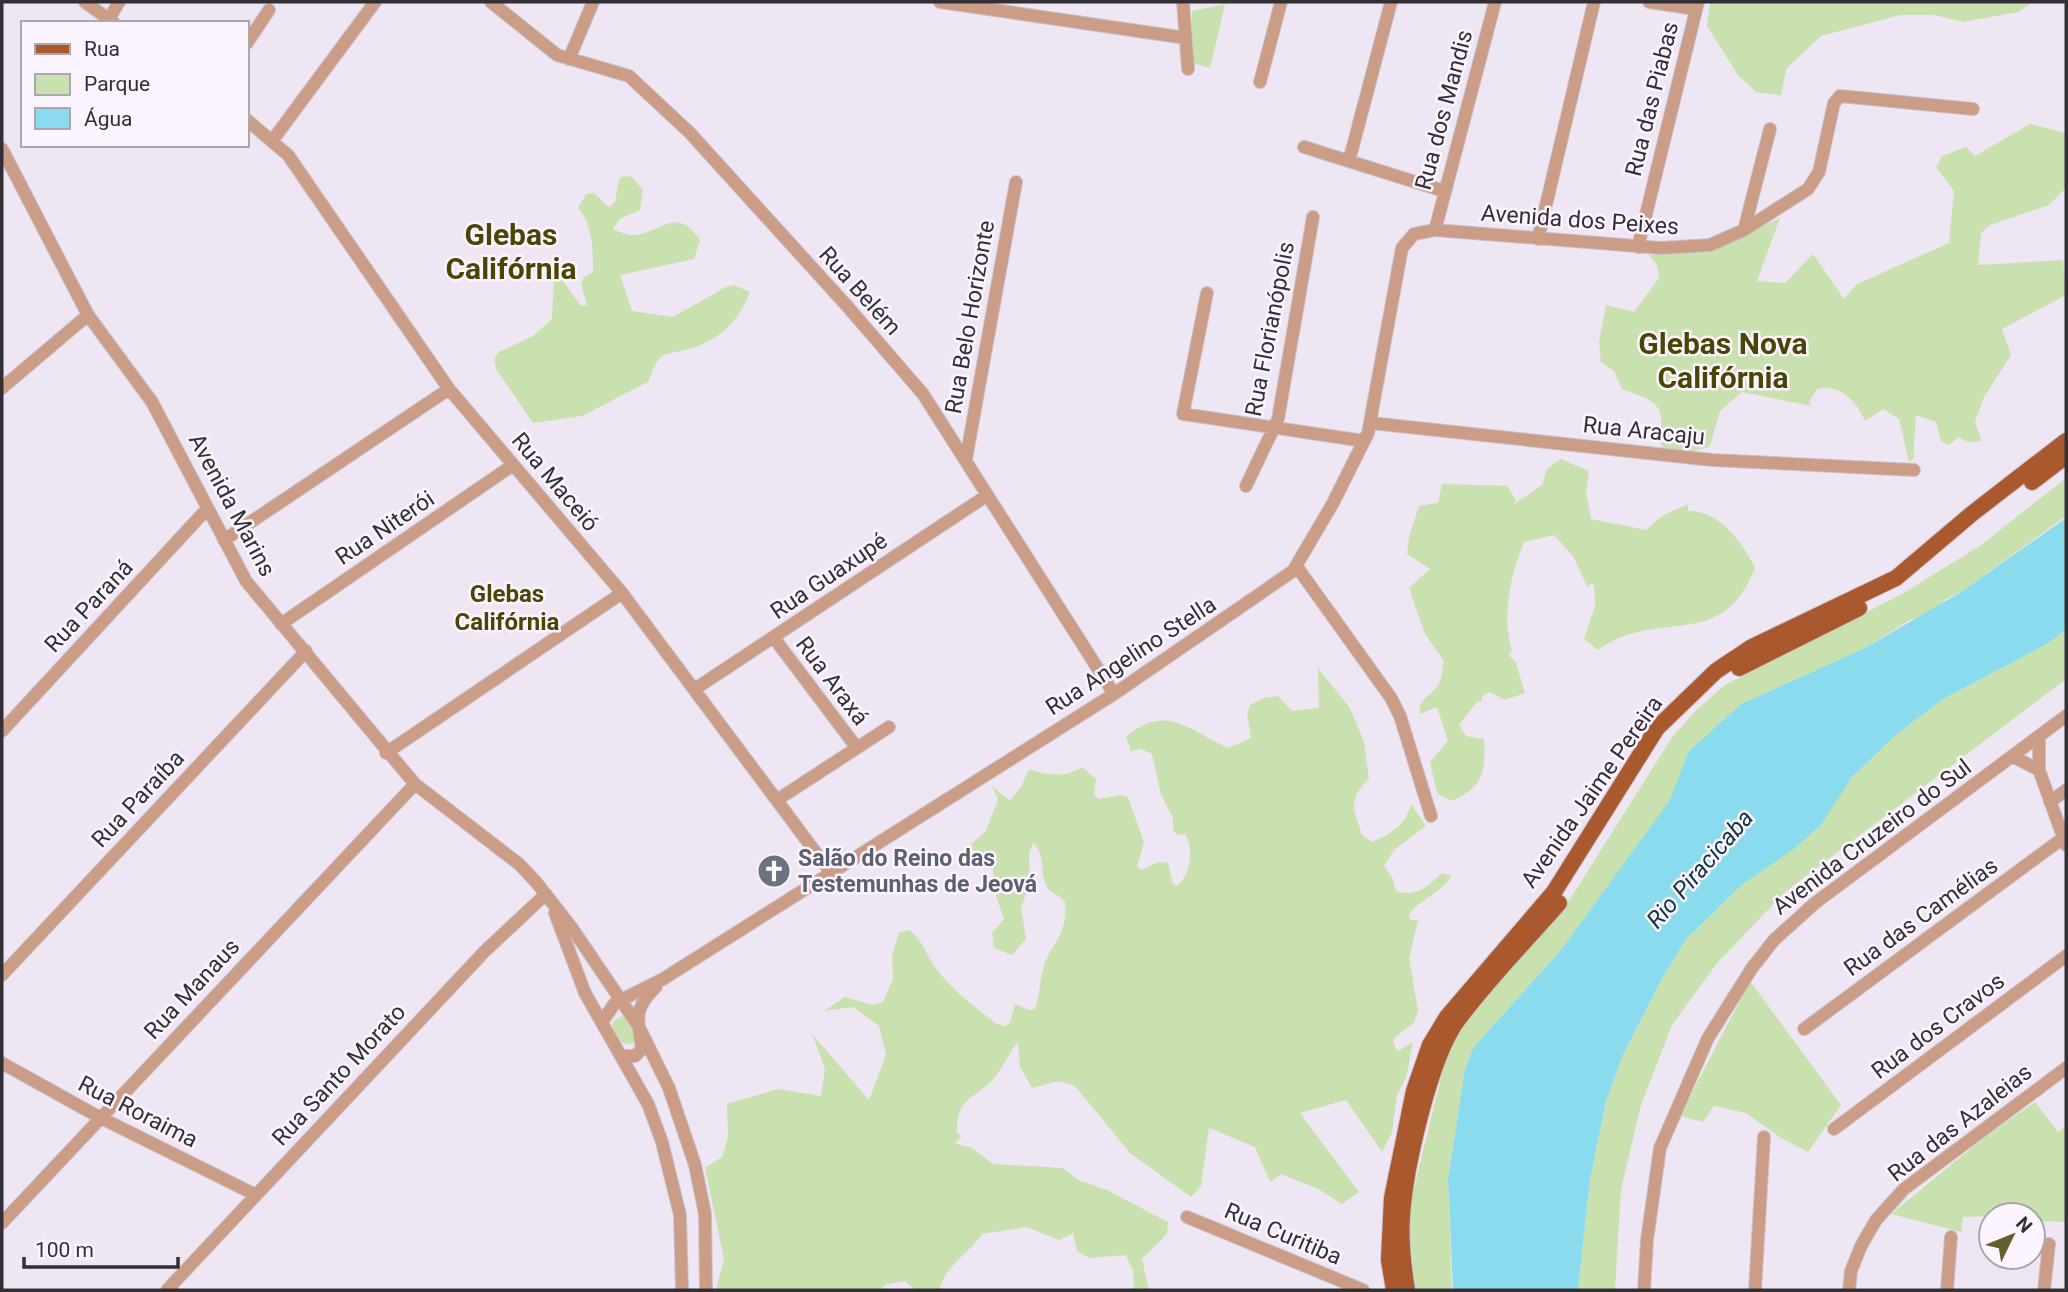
<svg xmlns="http://www.w3.org/2000/svg" width="2068" height="1292" font-family="Roboto,sans-serif">
  <rect width="100%" height="100%" fill="#efe6f3"/>
  <!-- green -->
  <path fill="#c9e1ae" d="M1710 2H2033L2018 12 1964 22 1934 15H1900L1821 36 1786 69 1781 95 1756 92 1738 75 1707 26Z
    M1225 4 1210 68 1192 63V11Z
    M2030 124 2066 133V188L2049 205 1990 225 1981 233 1978 265 2063 260 2066 295 2002 329 2011 355 1984 397 1975 422 1982 441 1967 442 1959 437 1949 445 1941 441 1936 422 1916 415 1913 459 1909 462 1899 419 1883 409 1865 421C1856 400 1840 384 1817 389L1809 402 1811 406 1742 392 1720 411 1710 446C1693 452 1670 460 1659 442 1666 403 1657 402 1622 389L1614 371 1601 362 1599 342 1606 305 1634 312 1659 278 1657 265 1649 255 1707 252 1780 218 1757 281 1785 283 1813 254 1844 299 1857 284 1949 243 1954 191 1936 167 1942 156 1966 147 1975 156Z
    M624 176 632 177 643 190 640 210 619 219 613 230C619 231 629 236 635 235 663 232 676 205 700 240L694 259 620 275 632 311 673 317 726 287 734 285 750 292C739 320 722 338 693 348 683 352 669 351 661 357 654 364 652 373 648 382L582 416 533 423 496 369 494 359 499 352 533 336 552 319 554 277 563 281 581 306 587 305 581 284 584 277 593 272C593 250 593 225 578 208L586 194 594 193 609 207 615 202 619 179Z
    M1561 459 1589 471 1586 492 1591 519 1646 530 1662 516 1688 504V511C1719 510 1743 543 1755 568 1721 654 1660 606 1598 650L1584 639 1595 606 1594 585 1590 584 1588 588 1573 556 1554 535 1524 542C1511 574 1501 616 1512 651L1509 655 1516 663 1525 693 1505 700 1490 692 1482 696V701L1477 702 1459 725 1466 736 1484 739C1486 772 1483 788 1451 801L1437 793 1430 762 1448 741 1437 707 1420 714C1417 698 1431 697 1438 685 1442 679 1442 668 1444 661L1425 634 1409 588 1430 569 1407 554 1409 537 1419 506 1438 503 1442 484 1507 486 1516 500 1513 505 1542 485 1547 469Z
    M2066 478V516L1961 592 1946 599 1932 612 1908 621 1865 648 1741 704 1688 752 1671 800 1561 950 1473 1048 1465 1069 1448 1179 1452 1290H1415L1408 1213 1448 1049 1463 1023 1570 899 1673 736 1697 709 1725 685 1904 593 1981 545Z
    M2066 630V679L1785 892 1718 962 1672 1025 1641 1105 1621 1189 1615 1290H1578L1590 1179 1606 1102 1622 1057 1660 982 1686 939 1743 884 1816 830 1852 777 1897 734 1943 699 2047 644Z
    M1318 668 1350 708 1364 742 1369 778C1348 801 1353 807 1362 835L1372 842C1393 833 1405 825 1411 804L1426 826 1394 850 1384 866 1392 877 1396 891C1416 898 1428 886 1442 873L1451 876C1441 894 1420 898 1409 915L1410 920H1418L1409 958 1418 1011 1413 1024 1395 1037 1393 1043 1398 1051 1413 1042 1406 1078 1397 1095 1392 1133 1382 1152 1346 1100 1300 1113 1359 1192 1342 1204 1320 1190 1281 1174 1270 1182 1255 1147 1209 1128 1201 1186 1191 1197 1130 1153 1075 1086 1059 1081 1032 1088 1020 1067 1018 1041C1010 1053 1003 1067 994 1078 974 1101 956 1096 957 1133L962 1136 955 1143 972 1148 993 1164 1063 1168 1078 1180 1107 1190 1168 1222 1167 1234 1142 1259 1149 1290H1134L1133 1271 1126 1255 1089 1258 1077 1251 1073 1233 1059 1240 1027 1227 982 1234C966 1257 947 1263 939 1290H915L905 1281 887 1284 879 1290H716L724 1259 705 1168 722 1157 728 1137 727 1104 778 1089 821 1096 825 1069 812 1034 869 1100 886 1055 879 1026 853 1007 824 1011 845 997 873 1005 883 1002 893 979 892 956 899 933 909 930C925 942 926 957 938 971 954 992 976 1008 997 1024L1004 1026 1010 1023 1015 1004 1029 1010 1035 1009C1040 995 1039 984 1043 970 1049 944 1068 938 1065 902 1060 894 1052 895 1047 887 1039 872 1046 854 1033 843L1029 855 1030 884 1021 907 1026 939 1012 955 994 948 992 933 1004 919 993 887V861L988 856 967 848 986 831 998 800 992 786 1010 801 1022 785 1029 769C1048 776 1065 778 1082 767L1096 779 1094 795 1099 799 1120 795 1128 797 1144 842 1137 867 1142 870 1158 862 1168 863 1173 884 1177 886C1191 875 1194 849 1185 834L1178 835 1173 830V818L1161 795 1152 754 1141 749 1131 751 1126 737C1166 702 1190 731 1228 748L1251 738 1247 714 1250 705 1263 698 1278 696 1292 711 1319 708Z
    M1750 981 1841 1105 1808 1152 1781 1138 1746 1113 1714 1106 1703 1122 1680 1116Z
    M622 1016 634 1027 635 1042 631 1044 621 1043 612 1031 613 1021Z
    M2035 1102 2058 1132 2066 1126V1222L2033 1221V1215L1963 1217 1961 1232 1891 1214 1985 1137Z"/>
  <!-- water -->
  <path fill="#8adbed" d="M2066 518V630L2047 644 1943 699 1897 734 1852 777 1821 825 1795 848 1743 884 1686 939 1660 982 1622 1057 1606 1102 1590 1179 1578 1290H1453L1448 1179 1465 1069 1473 1048 1561 950 1670 800 1688 752 1741 704 1865 648 1961 592Z"/>
  <g fill="none" stroke-linecap="round" stroke-linejoin="round">
    <defs>
      <path id="minor" d="M85 2 114 23
        M491 2 557 55 629 76 690 133 847 306 923 394 1114 694
        M940 2 1186 38
        M1183 2 1188 69
        M1649 2 1696 9
        M109 19 119 2
        M247 43 269 10
        M569 59 593 2
        M1260 82 1281 2
        M247 120 288 155 449 389 622 593 831 873
        M272 141 375 2
        M1304 147 1444 191
        M2 149 88 315 152 402 246 581 415 784 519 864 536 882 572 928 639 1027 669 1088 695 1165 705 1214 706 1290
        M1349 161 1391 2
        M1435 230 1495 2
        M1744 230 1770 129
        M1538 239 1594 2
        M1638 247 1698 2
        M1207 293 1183 414 1364 441
        M2 388 88 315
        M1371 423 1712 460 1914 470
        M966 459 1016 182
        M1246 486 1278 419 1313 217
        M224 540 449 389
        M1297 567 1391 698 1400 716 1431 816
        M281 624 513 465
        M774 638 857 748
        M695 689 986 496
        M2 731 206 510
        M2039 736V770L2066 845
        M386 753 622 593
        M2012 756 2039 770
        M777 800 889 727
        M2050 802 2066 790
        M555 913 585 993 648 1104 662 1142 680 1215 682 1290
        M2 975 306 651
        M602 1022 615 1003 663 979 1114 694 1293 571 1333 503 1368 433 1402 248 1414 234 1435 230 1661 248 1710 245 1744 230 1808 189 1819 172 1834 103 1840 96 1973 109
        M1804 1029 2063 838
        M623 1056H635L642 1049C638 1019 632 1010 656 987
        M2 1063 99 1117 256 1195
        M1834 1129 2066 956
        M1187 1217 1363 1290
        M2 1223 415 784
        M167 1290 485 951 546 894
        M1644 1290 1647 1240 1660 1148 1708 1038 1752 968 1774 940 1815 903 2066 716
        M1755 1290 1764 1137
        M1849 1290 1851 1271 1861 1246 1876 1220 1904 1189 2066 1068
        M1947 1290 1951 1237
        M2044 1290 2049 1244"/>
      <path id="major" d="M2032 482 2066 456
        M1739 668 1859 608
        M1394 1290 1389 1260 1392 1198 1414 1091 1430 1045 1447 1017 1554 892 1657 728 1716 671 1752 647 1896 578 1974 512 2066 441
        M1407 1290C1403 1265 1400 1241 1402 1216 1405 1168 1430 1058 1457 1021 1488 979 1525 942 1559 903"/>
    </defs>
    <!-- minor casing -->
    <use href="#minor" stroke="#c9c2cd" stroke-width="14"/>
    <!-- major casing -->
    <use href="#major" stroke="#c9c2cd" stroke-width="18"/>
    <!-- minor -->
    <use href="#minor" stroke="#cc9d86" stroke-width="12"/>
    <!-- major -->
    <use href="#major" stroke="#aa582d" stroke-width="16"/>
  </g>
  <!-- icons -->
  <defs>
    <symbol id="church-disc" viewBox="-11 -11 22 22"><circle r="9.5" fill="#6b7280" stroke="#fcf4ff"/><path d="M-1.2-6h2.4v3.5h3.3v2.4h-3.3V6h-2.4V-.1h-3.3v-2.4h3.3Z" fill="#fff"/></symbol>
  </defs>
  <g fill-rule="evenodd">
    <use href="#church-disc" x="755" y="852" width="38" height="38"/>
  </g>
  <g text-anchor="middle" dominant-baseline="central" stroke-width="5" stroke-linejoin="round" paint-order="stroke">
    <!-- street labels -->
    <g font-size="23" fill="#333035" stroke="#fcf4ff">
      <text transform="translate(1652 99) rotate(-76)">Rua das Piabas</text>
      <text transform="translate(1444 110) rotate(-75)">Rua dos Mandis</text>
      <text transform="translate(1580 220) rotate(4)">Avenida dos Peixes</text>
      <text transform="translate(860 291) rotate(48)">Rua Belém</text>
      <text transform="translate(970 317) rotate(-80)">Rua Belo Horizonte</text>
      <text transform="translate(1270 329) rotate(-79)">Rua Florianópolis</text>
      <text transform="translate(1644 431) rotate(6)">Rua Aracaju</text>
      <text transform="translate(555 482) rotate(50)">Rua Maceió</text>
      <text transform="translate(232 505) rotate(62)">Avenida Marins</text>
      <text transform="translate(385 528) rotate(-34)">Rua Niterói</text>
      <text transform="translate(829 576) rotate(-34)">Rua Guaxupé</text>
      <text transform="translate(89 606) rotate(-47)">Rua Paraná</text>
      <text transform="translate(1131 656) rotate(-33)">Rua Angelino Stella</text>
      <text transform="translate(832 681) rotate(53)">Rua Araxá</text>
      <text transform="translate(1592 792) rotate(-55)">Avenida Jaime Pereira</text>
      <text transform="translate(138 799) rotate(-47)">Rua Paraíba</text>
      <text transform="translate(1872 837) rotate(-37)">Avenida Cruzeiro do Sul</text>
      <text transform="translate(1921 917) rotate(-36)">Rua das Camélias</text>
      <text transform="translate(192 989) rotate(-47)">Rua Manaus</text>
      <text transform="translate(1938 1026) rotate(-37)">Rua dos Cravos</text>
      <text transform="translate(339 1075) rotate(-47)">Rua Santo Morato</text>
      <text transform="translate(138 1112) rotate(27)">Rua Roraima</text>
      <text transform="translate(1960 1123) rotate(-38)">Rua das Azaleias</text>
      <text transform="translate(1283 1234) rotate(23)">Rua Curitiba</text>
    </g>
    <!-- worship labels -->
    <g font-size="23" font-weight="bold" fill="#5b616d" stroke="#fcf4ff" text-anchor="start">
      <text x="798" y="858">Salão do Reino das<tspan x="798" dy="26">Testemunhas de Jeová</tspan></text>
    </g>
    <!-- neighbourhood labels -->
    <g font-size="24" font-weight="bold" fill="#494605" stroke="#fcf4ff">
      <text x="507" y="594">Glebas<tspan x="507" dy="28">Califórnia</tspan></text>
    </g>
    <!-- water labels -->
    <g font-size="24" font-style="italic" fill="#10373f" stroke="#fcf4ff">
      <text transform="translate(1700 869) rotate(-49)">Rio Piracicaba</text>
    </g>
    <!-- district labels -->
    <g font-size="30" font-weight="bold" fill="#494605" stroke="#fcf4ff">
      <text x="511" y="234">Glebas<tspan x="511" dy="34">Califórnia</tspan></text>
      <text x="1723" y="343">Glebas Nova<tspan x="1723" dy="34">Califórnia</tspan></text>
    </g>
  </g>
  <!-- border -->
  <rect width="2068" height="1292" fill="none" stroke="#333035" stroke-width="7"/>
  <!-- legend -->
  <rect x="21" y="21" width="228" height="126" fill="#fcf4ff" stroke="#aca6ae" stroke-width="2"/>
  <rect x="35" y="44" width="35" height="10" fill="#aa582d" stroke="#aca6ae" stroke-width="2"/>
  <text x="84" y="56" font-size="21" fill="#333035">Rua</text>
  <rect x="35" y="74" width="35" height="21" fill="#c9e1ae" stroke="#aca6ae" stroke-width="2"/>
  <text x="84" y="91" font-size="21" fill="#333035">Parque</text>
  <rect x="35" y="108" width="35" height="21" fill="#8adbed" stroke="#aca6ae" stroke-width="2"/>
  <text x="84" y="126" font-size="21" fill="#333035">Água</text>
  <!-- north arrow -->
  <g transform="translate(2012 1236) rotate(47)"><circle r="33" fill="#fcf4ff" stroke="#aca6ae" stroke-width="2"/>
  <path d="M0-5L12 26L0 18L-12 26Z" fill="#61602d"/>
  <text y="-10" font-size="19" font-weight="bold" text-anchor="middle" fill="#333035">N</text>
  </g>
  <!-- scale -->
  <path d="M24 1257v10h154v-10" fill="none" stroke="#333035" stroke-width="3.5"/>
  <text x="35" y="1257" font-size="21" fill="#333035" stroke="#fcf4ff" stroke-width="5" paint-order="stroke">100 m</text>
</svg>
